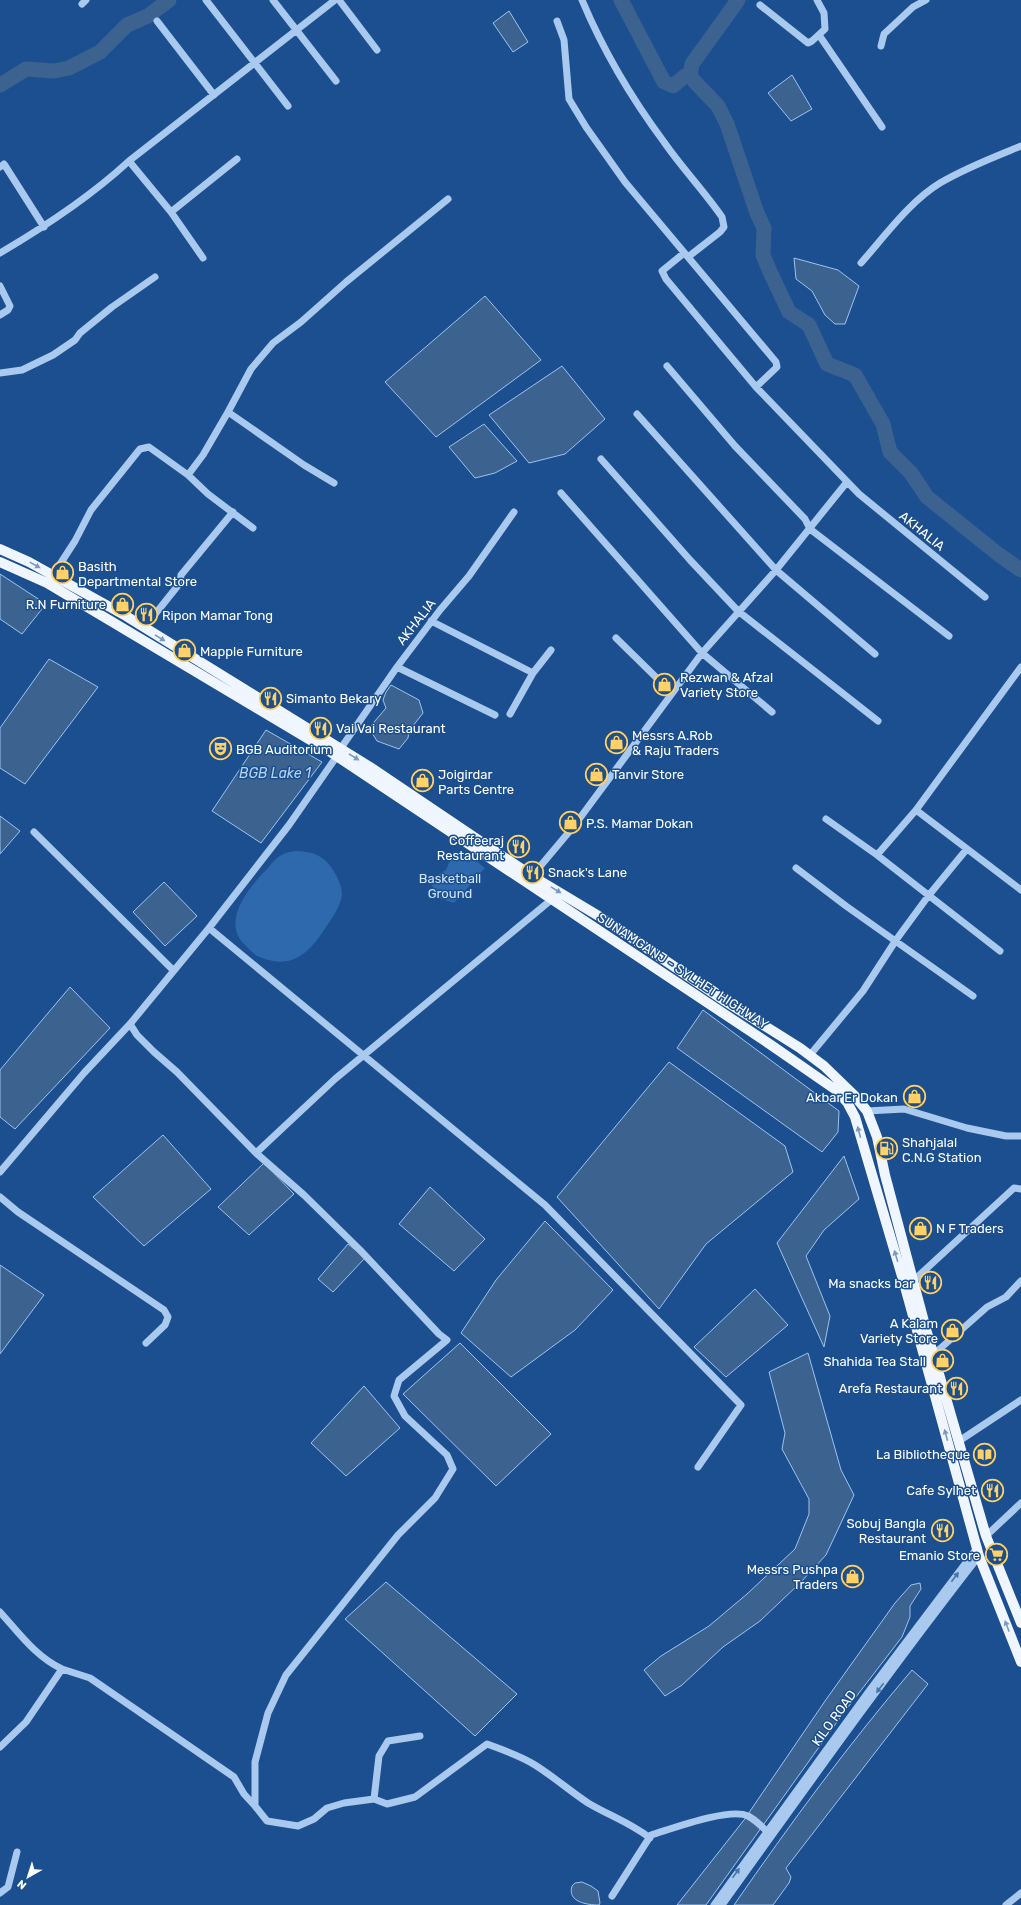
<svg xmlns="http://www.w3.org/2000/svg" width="1021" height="1905" font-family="Rubik,sans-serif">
  <rect width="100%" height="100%" fill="#1b4f8f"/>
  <!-- green -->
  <path fill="#2e69ad" d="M295 851C314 851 327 857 336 875 339 881 342 887 342 895 340 907 333 917 326 927 310 952 292 971 260 957 254 955 250 950 246 946 221 923 246 892 263 873 269 868 274 859 280 856 284 853 290 852 295 851Z
    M454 851 476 861 485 868 454 903 439 898 429 880 446 870Z"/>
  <!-- water -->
  <path fill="#3c6290" stroke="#9cc4f0" d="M509 11 528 42 513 52 493 23Z
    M792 75 812 109 791 121 768 93Z
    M794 258 838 270 859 286 845 324H835L825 315 812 291 796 279Z
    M485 296 541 360 436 437 385 382Z
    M562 366 605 419 565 454 529 463 489 415Z
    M484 424 517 461 495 473 475 478 449 447Z
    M0 574 46 604 22 634 0 619Z
    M49 659 98 687 25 784 0 768V728Z
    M391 685 419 700 423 713 409 731 408 738 399 749 377 741 369 728 386 708 383 700 386 692Z
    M266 730 322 762 261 843 212 811Z
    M0 816 20 831 0 854Z
    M164 882 197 916 165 946 133 912Z
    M70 987 110 1028 15 1129 0 1117V1070Z
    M703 1010 839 1111 838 1132 822 1152 677 1048Z
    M669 1062 785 1146 793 1172 706 1244 659 1309 557 1197Z
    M163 1135 211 1189 144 1246 93 1197Z
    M844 1156 859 1199 824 1230 806 1256 830 1316 824 1347 777 1243Z
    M264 1163 294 1194 249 1235 218 1207Z
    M430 1187 485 1239 454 1271 399 1224Z
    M545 1221 613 1290 575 1330 511 1377 461 1333 496 1280Z
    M348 1244 365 1258 333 1292 318 1279Z
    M0 1265 44 1295 0 1354Z
    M755 1289 788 1325 726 1377 694 1347Z
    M460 1343 551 1434 496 1486 403 1394Z
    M808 1353 841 1470 854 1495 826 1555 800 1583 760 1621 723 1647 682 1685 665 1696 644 1670 661 1656 709 1626 747 1594 795 1549 809 1514V1499L782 1449 785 1433 769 1372Z
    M364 1386 400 1428 346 1476 311 1443Z
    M386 1582 517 1694 475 1736 345 1619Z
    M920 1583 921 1589 910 1606V1617L902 1637 842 1715 706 1905H677L744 1820 825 1701 895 1603 911 1585Z
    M912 1670 928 1684 786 1868 791 1877 789 1883 773 1905H734C790 1824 848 1745 912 1670Z
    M582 1882 591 1886 598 1891 600 1903 599 1905C587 1905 567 1902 572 1886L575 1883Z"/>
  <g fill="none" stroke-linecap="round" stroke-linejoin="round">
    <!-- river -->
    <path stroke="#3c6290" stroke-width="15" d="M621 0 664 82 673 86 685 76 690 75
      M738 0 692 64 690 75 695 82 718 106 727 124 757 213 764 228 763 255 771 274 789 312 809 325 827 364 855 375 883 424 890 452 911 473 927 497 998 554 1021 570
      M0 85 26 69 54 71 69 68 100 52 127 25 148 16 169 0"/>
    <!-- minor -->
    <path stroke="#a9c9ee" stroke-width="7" d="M206 0 288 106
      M273 0 336 81
      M339 0 377 50
      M582 0C603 50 632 99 664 142 682 168 704 191 722 217L724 227 720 232 688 257
      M82 4 86 0
      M760 5 808 43 812 41 825 29 824 13 817 0
      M157 21 214 95
      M557 21 564 40 569 99 586 127 625 182 776 362 777 367 756 387
      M819 35 882 127
      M881 46 884 34 913 7 926 0
      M129 161 335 0
      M0 167 4 164 44 227
      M171 212 237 159
      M0 253C46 226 90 197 129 161L171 212 203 258
      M684 253 662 271 666 279 756 387 859 494 985 597
      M861 263C884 237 910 201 940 183 965 168 994 157 1021 146
      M0 286 10 306 8 310 0 315
      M667 366 735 446 805 519 810 529 949 636
      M0 373 22 370 53 355 75 340 80 333 112 307 155 277
      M228 412 251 369 273 343 301 322 346 282 448 199
      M637 414 776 570 875 654
      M601 459 690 560 738 611 878 721
      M188 475 208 494 253 528
      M561 493 702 653 772 712
      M53 575 75 541 91 510 140 449 149 447 188 475 203 455 228 412 304 465 334 483
      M431 621 533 673
      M144 628 180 583 181 575 233 512
      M616 638 671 692
      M397 667 495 715
      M510 714 533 673 551 650
      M341 748 397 667 440 610 469 576 514 512
      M916 810 1021 890
      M826 819 877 855 1000 951
      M34 832 173 970
      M877 855 916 810 1021 667
      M796 868 846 906 973 996
      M532 876 574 826 702 653 776 570 847 482
      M209 928 545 1205 741 1405 698 1467
      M130 1024 137 1035 154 1052 177 1072 256 1153 304 1195 360 1250 439 1334 447 1340 399 1380 394 1396 405 1416 447 1455 453 1469 435 1498 398 1535 286 1675 268 1713 255 1762V1806L267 1821 298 1826 314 1819 327 1808 344 1803 374 1799 379 1756 388 1741 420 1736
      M810 1055 863 991 896 940 929 895 966 850
      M867 1111 904 1109 967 1128 1006 1136H1021
      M256 1153 335 1079 551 900
      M0 1172 84 1073 130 1024 209 928 289 825 337 756
      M0 1197 18 1212 164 1310 168 1317 165 1325 146 1343
      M913 1281 1014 1188 1021 1189
      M934 1354 987 1307 1006 1297 1021 1281
      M959 1441 1021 1400
      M986 1536 1021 1503
      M0 1612C19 1633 36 1657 62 1669L26 1722 0 1747
      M62 1669 90 1678 234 1777 244 1794 255 1806
      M374 1799 387 1804 415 1797 487 1744C503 1750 521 1756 535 1765 554 1777 570 1791 588 1803 610 1816 629 1822 650 1838
      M0 1893 8 1887 17 1852
      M612 1896 651 1835C671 1829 730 1807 748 1816 756 1820 763 1828 770 1834
      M714 1905 869 1691 977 1548
      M722 1905C806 1788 890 1670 979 1556
      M1006 1905 1021 1893"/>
    <!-- major -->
    <path stroke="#f0f6ff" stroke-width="10" d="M0 549 29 562 126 616 370 767 532 876 607 921 725 1001 800 1048 824 1066 854 1095 867 1111 877 1137 885 1175 926 1329 986 1536 1021 1623
      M0 562 47 583 332 753 771 1045 836 1090 847 1102 855 1117 904 1283 979 1556 1021 1662"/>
  </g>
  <!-- one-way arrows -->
  <defs><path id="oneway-solid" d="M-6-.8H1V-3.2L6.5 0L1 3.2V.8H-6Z"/></defs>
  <g fill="#7b9ac1">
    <use href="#oneway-solid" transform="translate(35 565) rotate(29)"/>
    <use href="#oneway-solid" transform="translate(160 638) rotate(31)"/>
    <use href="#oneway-solid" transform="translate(354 757) rotate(32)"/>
    <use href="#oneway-solid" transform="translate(556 890) rotate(31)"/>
    <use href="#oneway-solid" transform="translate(859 1132) rotate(-105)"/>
    <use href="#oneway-solid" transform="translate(896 1256) rotate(-107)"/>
    <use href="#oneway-solid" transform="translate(946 1435) rotate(-105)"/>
    <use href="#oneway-solid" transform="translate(1007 1626) rotate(-111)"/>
  </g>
  <g fill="#4674ac">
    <use href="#oneway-solid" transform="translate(955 1577) rotate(-53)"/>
    <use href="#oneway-solid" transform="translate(880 1688) rotate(127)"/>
    <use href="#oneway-solid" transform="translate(736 1873) rotate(-54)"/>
  </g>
  <!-- icons -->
  <defs>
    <symbol id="shop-ring" viewBox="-11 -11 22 22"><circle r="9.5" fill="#1b4f8f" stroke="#ffd166" stroke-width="1.5"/><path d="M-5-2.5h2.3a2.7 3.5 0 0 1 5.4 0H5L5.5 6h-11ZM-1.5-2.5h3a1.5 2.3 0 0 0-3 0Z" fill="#ffd166"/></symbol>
    <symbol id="restaurant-ring" viewBox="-11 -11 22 22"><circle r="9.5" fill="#1b4f8f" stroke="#ffd166" stroke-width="1.5"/><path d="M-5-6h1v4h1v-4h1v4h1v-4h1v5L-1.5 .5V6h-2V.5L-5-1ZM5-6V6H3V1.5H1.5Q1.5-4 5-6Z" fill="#ffd166"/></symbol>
    <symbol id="theatre-ring" viewBox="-11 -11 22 22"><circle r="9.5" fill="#1b4f8f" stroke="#ffd166" stroke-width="1.5"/><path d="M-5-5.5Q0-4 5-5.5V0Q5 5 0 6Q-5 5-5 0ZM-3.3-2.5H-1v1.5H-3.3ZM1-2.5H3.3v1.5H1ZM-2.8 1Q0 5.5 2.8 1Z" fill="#ffd166"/></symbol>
    <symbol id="fuel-ring" viewBox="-11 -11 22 22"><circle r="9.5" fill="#1b4f8f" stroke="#ffd166" stroke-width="1.5"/><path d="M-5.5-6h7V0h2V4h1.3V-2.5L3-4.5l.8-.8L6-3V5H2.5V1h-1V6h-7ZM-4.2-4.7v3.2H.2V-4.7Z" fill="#ffd166"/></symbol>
    <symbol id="library-ring" viewBox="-11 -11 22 22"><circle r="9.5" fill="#1b4f8f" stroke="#ffd166" stroke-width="1.5"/><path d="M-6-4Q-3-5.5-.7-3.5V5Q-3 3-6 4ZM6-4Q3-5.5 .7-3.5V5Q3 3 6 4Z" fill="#ffd166"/></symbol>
    <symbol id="supermarket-ring" viewBox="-11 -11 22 22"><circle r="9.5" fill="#1b4f8f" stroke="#ffd166" stroke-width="1.5"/><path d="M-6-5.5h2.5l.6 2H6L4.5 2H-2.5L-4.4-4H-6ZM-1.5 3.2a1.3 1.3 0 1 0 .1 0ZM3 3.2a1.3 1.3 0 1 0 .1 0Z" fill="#ffd166"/></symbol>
  </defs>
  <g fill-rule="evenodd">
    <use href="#shop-ring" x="50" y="560" width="25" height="25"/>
    <use href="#shop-ring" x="110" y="592" width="25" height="25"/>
    <use href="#restaurant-ring" x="134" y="602" width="25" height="25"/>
    <use href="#shop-ring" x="172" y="638" width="25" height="25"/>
    <use href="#shop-ring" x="652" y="672" width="25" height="25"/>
    <use href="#restaurant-ring" x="258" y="686" width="25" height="25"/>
    <use href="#restaurant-ring" x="308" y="716" width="25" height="25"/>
    <use href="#shop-ring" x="604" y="730" width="25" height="25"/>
    <use href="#theatre-ring" x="208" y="736" width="25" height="25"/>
    <use href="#shop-ring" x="584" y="762" width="25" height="25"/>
    <use href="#shop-ring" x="410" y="768" width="25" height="25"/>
    <use href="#shop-ring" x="558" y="810" width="25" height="25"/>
    <use href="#restaurant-ring" x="506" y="834" width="25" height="25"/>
    <use href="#restaurant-ring" x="520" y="860" width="25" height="25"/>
    <use href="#shop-ring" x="902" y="1084" width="25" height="25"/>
    <use href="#fuel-ring" x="874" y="1136" width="25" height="25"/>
    <use href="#shop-ring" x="908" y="1216" width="25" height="25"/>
    <use href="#restaurant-ring" x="918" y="1270" width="25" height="25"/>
    <use href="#shop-ring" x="940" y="1318" width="25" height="25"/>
    <use href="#shop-ring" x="930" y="1348" width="25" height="25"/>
    <use href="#restaurant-ring" x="944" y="1376" width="25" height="25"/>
    <use href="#library-ring" x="972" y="1442" width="25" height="25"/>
    <use href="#restaurant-ring" x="980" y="1478" width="25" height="25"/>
    <use href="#restaurant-ring" x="930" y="1518" width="25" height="25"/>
    <use href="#supermarket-ring" x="984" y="1542" width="25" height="25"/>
    <use href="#shop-ring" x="840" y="1564" width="25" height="25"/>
  </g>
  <g text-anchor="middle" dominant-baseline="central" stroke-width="3" stroke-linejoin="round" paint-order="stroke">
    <!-- street labels -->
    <g font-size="13" fill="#fff" stroke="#1b4f8f">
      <text transform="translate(922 531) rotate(39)">AKHALIA</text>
      <text transform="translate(416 622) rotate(-52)">AKHALIA</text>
      <text transform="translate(683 971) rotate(33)">SUNAMGANJ - SYLHET HIGHWAY</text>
      <text transform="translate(834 1718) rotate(-54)">KILO ROAD</text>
    </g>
    <!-- poi labels -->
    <g font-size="13" fill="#fff" stroke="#1b4f8f" text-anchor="start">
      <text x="78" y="566">Basith<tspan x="78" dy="15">Departmental Store</tspan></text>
      <text x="106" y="604" text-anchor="end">R.N Furniture</text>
      <text x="162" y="615">Ripon Mamar Tong</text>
      <text x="200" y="651">Mapple Furniture</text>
      <text x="680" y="677">Rezwan &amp; Afzal<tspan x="680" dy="15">Variety Store</tspan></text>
      <text x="286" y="698">Simanto Bekary</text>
      <text x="336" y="728">Vai Vai Restaurant</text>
      <text x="632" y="735">Messrs A.Rob<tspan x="632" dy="15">&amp; Raju Traders</tspan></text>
      <text x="236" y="749">BGB Auditorium</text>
      <text x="438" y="774">Joigirdar<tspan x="438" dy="15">Parts Centre</tspan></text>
      <text x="612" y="774">Tanvir Store</text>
      <text x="586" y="823">P.S. Mamar Dokan</text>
      <text x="504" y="840" text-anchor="end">Coffeeraj<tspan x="504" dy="15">Restaurant</tspan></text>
      <text x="548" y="872">Snack's Lane</text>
      <text x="898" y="1097" text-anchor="end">Akbar Er Dokan</text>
      <text x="902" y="1142">Shahjalal<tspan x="902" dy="15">C.N.G Station</tspan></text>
      <text x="936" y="1228">N F Traders</text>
      <text x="914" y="1283" text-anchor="end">Ma snacks bar</text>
      <text x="938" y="1323" text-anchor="end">A Kalam<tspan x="938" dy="15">Variety Store</tspan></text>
      <text x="926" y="1361" text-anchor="end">Shahida Tea Stall</text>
      <text x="942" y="1388" text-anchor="end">Arefa Restaurant</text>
      <text x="970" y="1454" text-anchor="end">La Bibliotheque</text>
      <text x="976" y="1490" text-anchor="end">Cafe Sylhet</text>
      <text x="926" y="1523" text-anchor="end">Sobuj Bangla<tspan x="926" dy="15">Restaurant</tspan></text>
      <text x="980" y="1555" text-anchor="end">Emanio Store</text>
      <text x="838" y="1569" text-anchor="end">Messrs Pushpa<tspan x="838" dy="15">Traders</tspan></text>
    </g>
    <!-- park labels -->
    <g font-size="13" fill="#cfe3fa" stroke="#1b4f8f">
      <text x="450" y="878">Basketball<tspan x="450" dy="15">Ground</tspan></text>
    </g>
    <!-- water labels -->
    <g font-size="14" font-style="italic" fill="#b5d3f5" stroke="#1b4f8f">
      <text x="275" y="773">BGB Lake 1</text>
    </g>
  </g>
  <!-- north arrow -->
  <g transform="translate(28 1877) rotate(219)" stroke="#1b4f8f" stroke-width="3" paint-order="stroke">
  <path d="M0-3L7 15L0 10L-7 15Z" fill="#ffffff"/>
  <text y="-6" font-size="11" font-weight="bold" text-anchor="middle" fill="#ffffff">N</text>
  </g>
</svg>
